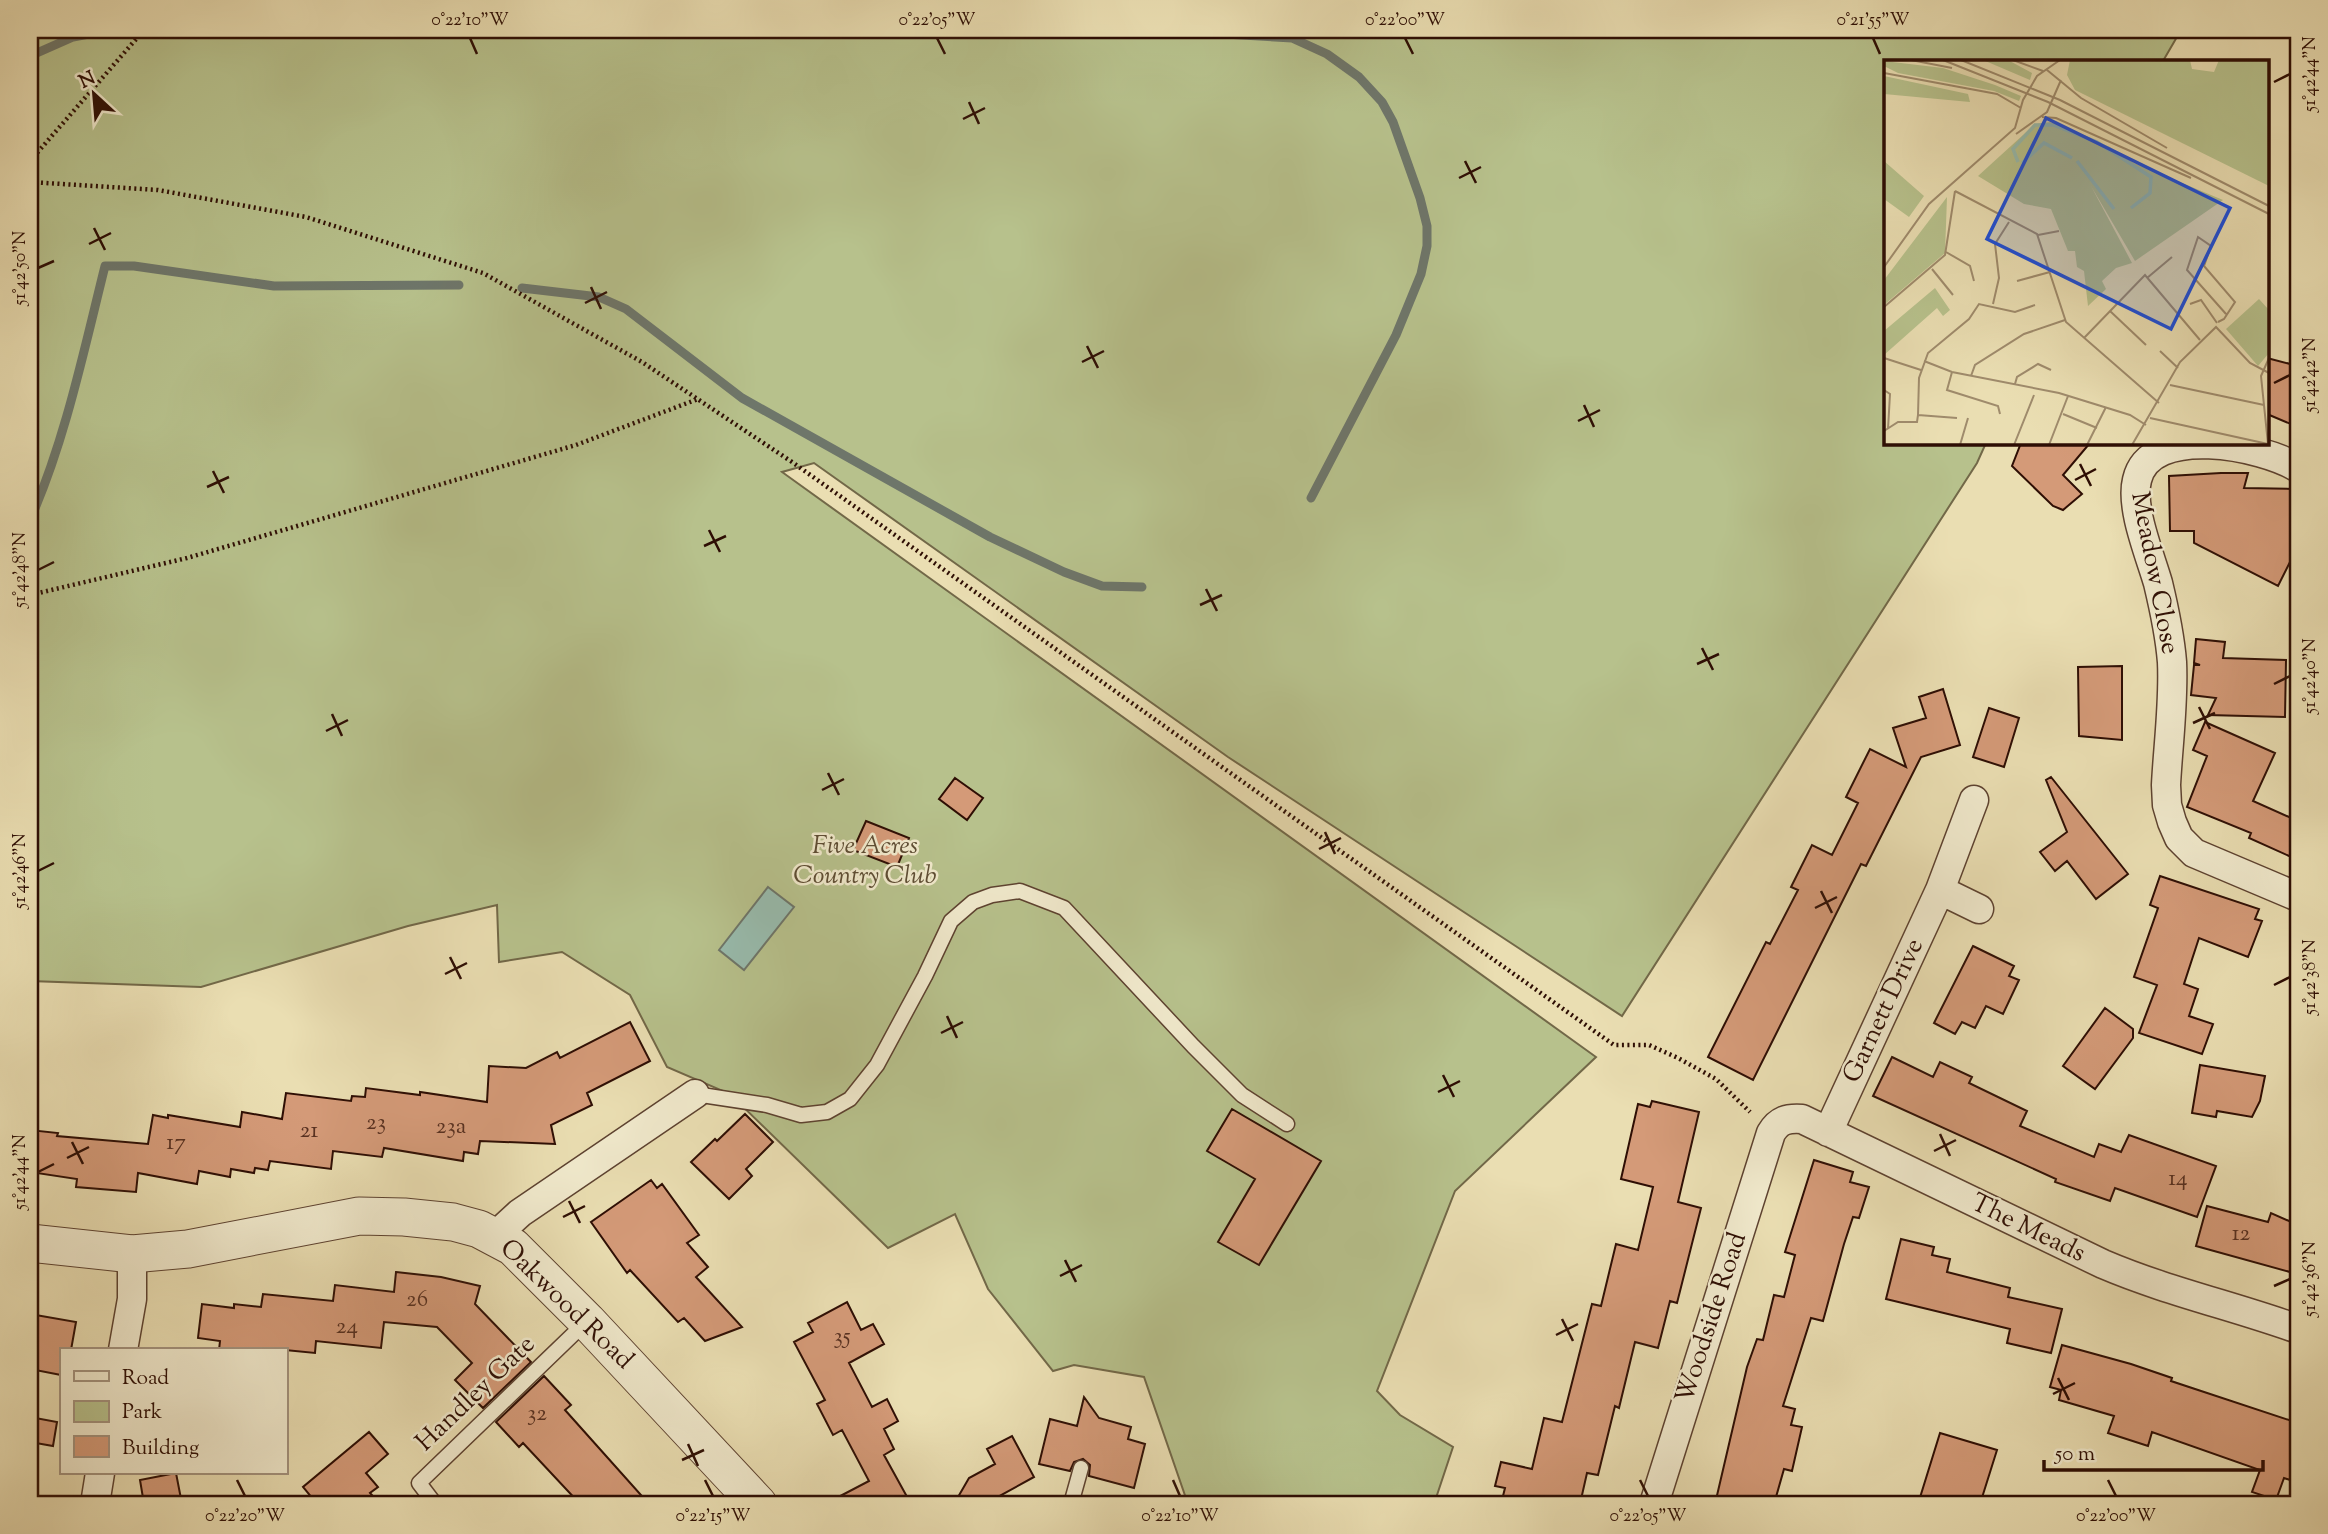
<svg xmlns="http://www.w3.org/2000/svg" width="2328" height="1534" font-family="'Sorts Mill Goudy',serif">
  <rect width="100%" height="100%" fill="#eadeb2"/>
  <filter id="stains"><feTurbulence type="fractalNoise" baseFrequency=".00286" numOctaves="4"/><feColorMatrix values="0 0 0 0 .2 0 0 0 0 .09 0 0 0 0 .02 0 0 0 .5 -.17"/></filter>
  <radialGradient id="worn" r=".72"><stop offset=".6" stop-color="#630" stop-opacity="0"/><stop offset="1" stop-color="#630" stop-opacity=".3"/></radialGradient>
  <!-- green -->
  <path fill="#b7c18c" stroke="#726848" stroke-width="2" d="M45 30H2181L2163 61H1885V443H1986L1977 463 1622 1016 1228 757 814 463 782 472 1596 1057 1455 1191 1377 1391 1400 1415 1453 1447 1434 1504H1188L1144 1377 1074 1365 1053 1371 988 1289 955 1214 888 1248 730 1094 667 1067 630 995 562 952 499 962 497 905 408 926 201 987 30 981V37Z"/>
  <!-- water -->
  <path fill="#98bcae" stroke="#6e766a" stroke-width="2" d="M768 887 794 907 744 970 719 950Z"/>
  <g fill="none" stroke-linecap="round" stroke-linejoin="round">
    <!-- stream -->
    <path stroke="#6e766a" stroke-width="9" d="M1156 30 1292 38 1327 54 1359 77 1382 102 1393 122 1420 198 1427 226V246L1421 274 1396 335 1311 498
      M30 56 73 37 110 30
      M522 288 599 297 626 309 742 398 990 537 1064 572 1102 586 1142 587
      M30 520C65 441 84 350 105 266H134L274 286 459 285"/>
  </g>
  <!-- building -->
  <path fill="#d49a78" stroke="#2e0e04" stroke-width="2" d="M2267 358 2298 366V427L2267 414Z
    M2021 443H2090L2063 475 2082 494 2063 510 2053 506 2012 466Z
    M2221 473H2248L2244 488 2295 489 2293 556 2278 586 2194 543V531H2170L2169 476Z
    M2196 639 2225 642 2223 658 2286 660 2285 717 2208 715 2216 698 2191 695 2194 665H2200L2194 663Z
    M2122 666V740L2079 736 2078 667Z
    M1943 689 1960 745 1921 757 1866 866 1861 864 1753 1080 1708 1057 1766 942 1770 944 1798 890 1791 887 1812 845 1832 855 1858 803 1846 797 1870 749 1906 767 1893 728 1926 718 1919 697Z
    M1989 708 2019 718 2004 767 1973 757Z
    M2205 722 2275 753 2253 801 2298 821V860L2249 838 2251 833 2187 807 2207 756 2193 750Z
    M2051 777 2128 874 2096 899 2067 861 2055 871 2040 852 2067 832 2046 780Z
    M955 778 983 798 967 820 939 799Z
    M866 821 909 838 897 867 853 850Z
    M2160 876 2259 909 2255 919 2262 921 2248 957 2199 938 2184 984 2198 989 2189 1016 2213 1024 2202 1054 2139 1033 2157 985 2134 977 2158 908 2150 905Z
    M1973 946 2014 966 2009 976 2019 980 2003 1014 1986 1006 1975 1028 1962 1022 1955 1034 1934 1023Z
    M2105 1008 2133 1029V1038L2095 1089 2063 1066Z
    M630 1022 650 1061 587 1093 592 1105 551 1125 555 1144 480 1141 478 1154 464 1152 463 1161 384 1148 382 1157 333 1151 331 1169 270 1161 268 1170 255 1168 254 1173 231 1169 230 1177 199 1171 197 1184 138 1173 136 1192 76 1187 77 1179 30 1172V1130L58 1133 57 1136 148 1144 153 1115 168 1118V1115L240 1127 242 1112 282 1119 286 1093 351 1101 352 1096 365 1097 366 1088 420 1095V1092L487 1102 489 1066 526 1068 557 1052 560 1058Z
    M1892 1057 1933 1077 1940 1062 1972 1077 1969 1083 2027 1111 2020 1126 2094 1157 2099 1144 2121 1152 2129 1135 2216 1166 2197 1217 2115 1188 2110 1201 2055 1182 2056 1179 1873 1096Z
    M2200 1065 2265 1076 2260 1101 2252 1117 2217 1111 2216 1117 2192 1113Z
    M1652 1101 1699 1112 1678 1202 1701 1208 1677 1303 1670 1301 1658 1348 1635 1342 1619 1408 1615 1406 1598 1475 1587 1473 1580 1504H1501L1505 1488 1495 1486 1501 1462 1532 1469 1544 1418 1562 1422 1592 1304 1601 1306 1616 1244 1638 1250 1653 1187 1621 1179 1638 1104 1650 1107Z
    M1232 1109 1321 1161 1259 1265 1218 1242 1255 1179 1207 1151Z
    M745 1114 773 1142 746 1169 752 1176 729 1199 691 1162 715 1139 717 1141Z
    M1814 1160 1853 1172 1850 1182 1869 1187 1859 1218 1853 1217 1844 1244 1823 1321 1811 1318 1783 1406 1795 1409 1791 1425 1802 1427 1792 1471 1784 1469 1774 1504H1715L1747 1367 1757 1339 1763 1340 1774 1295 1784 1297 1795 1255 1785 1252Z
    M651 1180 657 1188 662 1184 699 1235 687 1243 708 1267 696 1277 742 1327 705 1341 684 1318 678 1322 630 1270 627 1273 591 1222Z
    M2207 1206 2268 1222 2271 1213 2298 1225V1269L2293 1266 2290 1272 2196 1246Z
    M1901 1239 1934 1247 1932 1255 1950 1259 1947 1272 2010 1288 2008 1297 2062 1309 2051 1353 2007 1343 2010 1329 1886 1299Z
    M396 1272 441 1277 480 1286 475 1304 531 1362 483 1408 455 1380 472 1363 437 1327 384 1322 381 1348 316 1341 315 1353 285 1350H219L220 1341 198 1338 202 1304 234 1308V1304L261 1307 263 1294 333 1301 335 1285 394 1292Z
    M847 1302 861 1330 873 1324 884 1344 849 1363 872 1407 887 1399 898 1421 884 1429 894 1449 884 1455 911 1504H825L869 1481 842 1430 833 1435 817 1404 825 1400 794 1342 813 1332 808 1323Z
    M30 1314 76 1322 71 1350H61V1375L30 1369Z
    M2062 1345 2131 1364 2172 1378 2171 1381 2298 1423V1465L2293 1481 2284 1478 2276 1500 2252 1492 2260 1470 2152 1432 2148 1446 2108 1433 2114 1416 2059 1400 2061 1390 2050 1387Z
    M544 1376 571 1405 565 1410 649 1504H580L523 1443 519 1447 496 1422Z
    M1084 1397 1099 1418 1131 1427 1128 1439 1145 1444 1134 1488 1089 1476 1090 1465 1083 1459 1074 1462 1070 1471 1039 1464 1050 1419 1077 1426Z
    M30 1417 57 1422 53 1446 30 1442Z
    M369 1432 388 1454 366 1473 378 1487 370 1493 380 1504H317L303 1487Z
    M1940 1433 1997 1450 1980 1504H1918Z
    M1012 1436 1034 1477 985 1504H954L969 1478 995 1464 987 1449Z
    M176 1473 182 1504H144L140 1480Z"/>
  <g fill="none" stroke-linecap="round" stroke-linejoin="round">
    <defs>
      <path id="service" d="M695 1094 767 1105 801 1115 827 1112 850 1099 877 1065 925 976 951 921 973 902 992 895 1020 891 1064 908 1193 1046 1242 1095 1287 1124
        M435 1504 419 1483 587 1321
        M1071 1504 1081 1468"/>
      <path id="minor" d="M2298 468C2263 446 2150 423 2137 480 2130 508 2150 555 2158 583 2164 608 2170 637 2172 662 2174 703 2168 745 2166 785L2167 805 2172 822 2179 838 2194 853 2298 897
        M1940 890 1979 909
        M1828 1132 1940 890 1974 800
        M495 1236 520 1213 695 1094
        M123 1350 132 1299V1254
        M95 1504 100 1473
        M1654 1504 1771 1133C1779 1120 1787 1118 1802 1119L2103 1264C2166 1291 2234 1306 2298 1329"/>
      <path id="tertiary" d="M30 1243 132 1254 188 1249 359 1216 404 1217 453 1222 479 1229 513 1247 587 1321 758 1504"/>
    </defs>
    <!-- service casing -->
    <use href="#service" stroke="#5d4230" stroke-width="17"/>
    <!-- minor casing -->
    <use href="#minor" stroke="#5d4230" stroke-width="31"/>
    <!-- tertiary casing -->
    <use href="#tertiary" stroke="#5d4230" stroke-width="39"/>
    <!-- path -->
    <path stroke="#2e0e04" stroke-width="4.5" stroke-dasharray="2 3.5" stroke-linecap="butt" d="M30 161 144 30
      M30 182 158 190 306 217 483 273 642 362 792 462 1614 1045H1649L1678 1058 1716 1079 1750 1112
      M30 595 187 558 576 445 698 399"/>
    <!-- service -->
    <use href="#service" stroke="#f1eacd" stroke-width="14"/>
    <!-- minor -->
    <use href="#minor" stroke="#f1eacd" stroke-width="28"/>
    <!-- tertiary -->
    <use href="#tertiary" stroke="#f1eacd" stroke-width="37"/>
  </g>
  <!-- ticks -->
  <path fill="none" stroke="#2e0e04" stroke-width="2.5" d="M470 38 477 54M937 38 945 54M1405 38 1413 54M1873 38 1880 54M2274 82 2290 74M969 102 979 124M963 119 985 108M1465 161 1476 183M1459 178 1481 167M94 228 105 250M89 244 111 233M38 268 54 261M591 287 601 309M585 303 607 292M1087 346 1098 368M1082 362 1104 351M2274 383 2290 375M1584 405 1594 427M1578 421 1600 410M2080 464 2091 486M213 471 224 493M2075 480 2096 469M207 487 229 477M709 530 720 552M704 546 726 536M38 570 54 562M1206 589 1217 611M1200 605 1222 595M1702 648 1713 670M1697 664 1719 654M2274 684 2290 676M2199 707 2210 729M332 714 342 736M2193 723 2215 713M326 731 348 720M828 773 839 795M822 790 844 779M1325 832 1335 854M1319 849 1341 838M38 871 54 863M1821 891 1832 913M1815 908 1837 897M450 957 461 979M445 974 467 963M2274 985 2290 977M947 1016 957 1038M941 1033 963 1022M1443 1075 1454 1097M1438 1092 1460 1081M1940 1134 1950 1156M72 1142 83 1164M1934 1151 1956 1140M67 1158 89 1147M38 1172 54 1164M569 1201 580 1223M563 1217 585 1206M1065 1260 1076 1282M1060 1276 1082 1265M2274 1286 2290 1279M1562 1319 1573 1341M1556 1335 1578 1324M2058 1378 2069 1400M2053 1394 2075 1383M688 1444 698 1466M682 1460 704 1450M237 1480 245 1496M705 1480 713 1496M1173 1480 1180 1496M1640 1480 1648 1496M2108 1480 2116 1496"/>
  <g text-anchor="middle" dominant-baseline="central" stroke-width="5" stroke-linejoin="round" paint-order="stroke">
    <!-- number labels -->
    <g font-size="23" fill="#583121">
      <text x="376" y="1123">23</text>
      <text x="451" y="1127">23a</text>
      <text x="309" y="1131">21</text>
      <text x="176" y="1143">17</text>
      <text x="2178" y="1179">14</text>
      <text x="2241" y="1234">12</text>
      <text x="417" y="1300">26</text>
      <text x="347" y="1327">24</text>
      <text x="842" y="1337">35</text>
      <text x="537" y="1414">32</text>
    </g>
    <!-- street labels -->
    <g font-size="26" fill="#2e0e04" stroke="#f1eacd">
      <text transform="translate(2154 573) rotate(79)">Meadow Close</text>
      <text transform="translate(1884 1011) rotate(-65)">Garnett Drive</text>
      <text transform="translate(2028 1229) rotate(26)">The Meads</text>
      <text transform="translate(566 1305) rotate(44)">Oakwood Road</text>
      <text transform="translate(1712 1318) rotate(-72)">Woodside Road</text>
      <text transform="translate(476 1394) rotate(-44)">Handley Gate</text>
    </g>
    <!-- park labels -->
    <g font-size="26" font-style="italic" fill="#5e4d34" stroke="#f1eacd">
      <text x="865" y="846">Five Acres<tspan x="865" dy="30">Country Club</tspan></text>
    </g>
  </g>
  <!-- overview -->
  <g transform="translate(1884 60)">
    <rect width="385" height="385" fill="#eadeb2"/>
    <path d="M99 0H124L148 13 146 20ZM186 0H306L308 9 330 12 335 0H385V126L191 30 183 15ZM0 1 59 8 111 25 137 36 135 41 110 31 14 13 0 6ZM0 16 84 34 86 42 0 34ZM166 62 226 87 250 103 339 140 251 201 207 126 248 203 232 208 218 221 222 229 204 246 200 211 193 207 191 191H184L167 149 140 144 94 116 151 64ZM0 101 40 136 25 157 0 139ZM63 137 61 193 0 245V220ZM51 228 66 250 59 256 53 248 0 295V271ZM375 239 385 250V293L374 306 342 269Z" fill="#b7c18c"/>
    <path fill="none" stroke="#98bcae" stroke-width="3.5" d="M193 101 230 149M134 102 129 89 151 65H170L213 82 267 117 266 133 247 148M138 103 160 83 188 98"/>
    <path fill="none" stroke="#9f8b6c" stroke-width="2" d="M27 0 68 8M59 0 164 42 385 154M77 0 176 40 385 146M129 0 159 11M163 10 197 38 283 88M0 13 113 34 137 48M158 57 172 58 307 118M132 74 163 52 177 20M71 131 153 174 182 262 275 343M154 175 175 171M62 192 86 206 90 221M0 207 45 144 131 68 139 40 153 16 176 0M48 209 69 235M263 218 288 197M133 221 166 212M109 244 115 218 111 184 125 162M306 244 317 240 333 263M0 247 61 195 71 131M226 251 262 285M334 262 340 259 351 242 320 206 327 186 314 177 303 210 342 254M200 278 261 215 316 280M276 291 294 308M0 298 37 310M40 301 68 312 175 333 246 355 262 365M68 312 63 330 114 346 116 354M87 316 91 305 140 274 181 260M131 324 133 317 154 304 167 310M286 325 380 345M0 330 6 334 4 369M179 354 213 368M34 355 35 318 44 293 85 259 95 244 131 252 151 245M34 355 73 358M266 358 384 384M0 371 14 362H33L34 355M384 384 377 316 385 298M76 385 84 358M130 385 150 335M165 385 184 336M203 385 222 347M248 385 296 302 332 267 366 303 385 313"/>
    <path fill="#1d4ed8" fill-opacity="0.15" stroke="#1d4ed8" stroke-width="3.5" d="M162 58 346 148 287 269 103 179Z"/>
    <rect width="385" height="385" fill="none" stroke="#2e0e04" stroke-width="3.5"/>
  </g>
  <!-- margin -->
  <rect width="2328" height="1534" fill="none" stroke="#eadeb2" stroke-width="77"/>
  <!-- legend -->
  <rect x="60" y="1348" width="228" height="126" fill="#f1eacd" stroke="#a3927d" stroke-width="2"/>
  <rect x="74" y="1371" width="35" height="10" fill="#f1eacd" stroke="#a3927d" stroke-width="2"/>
  <text x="122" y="1384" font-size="21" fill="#2e0e04">Road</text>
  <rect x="74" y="1401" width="35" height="21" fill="#b7c18c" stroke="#a3927d" stroke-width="2"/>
  <text x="122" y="1418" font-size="21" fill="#2e0e04">Park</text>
  <rect x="74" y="1436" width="35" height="21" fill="#d49a78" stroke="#a3927d" stroke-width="2"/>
  <text x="122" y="1454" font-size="21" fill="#2e0e04">Building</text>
  <!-- north arrow -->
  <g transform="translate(94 94) rotate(334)" stroke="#f1eacd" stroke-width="5" paint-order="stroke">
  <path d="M0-5L12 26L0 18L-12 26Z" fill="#2e0e04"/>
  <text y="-10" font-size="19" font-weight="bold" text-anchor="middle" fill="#2e0e04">N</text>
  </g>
  <!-- scale -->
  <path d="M2044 1460v10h219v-10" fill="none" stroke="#2e0e04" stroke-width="3.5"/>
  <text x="2055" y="1460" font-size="21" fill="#2e0e04" stroke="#f1eacd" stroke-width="5" paint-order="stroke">50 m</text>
  <rect x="38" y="38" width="2252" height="1458" fill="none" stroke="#2e0e04" stroke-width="2.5"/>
  <g font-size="18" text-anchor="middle" fill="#2e0e04">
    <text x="470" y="25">0°22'10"W</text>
    <text x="937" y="25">0°22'05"W</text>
    <text x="1405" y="25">0°22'00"W</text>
    <text x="1873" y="25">0°21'55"W</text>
    <text transform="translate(2309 74) rotate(-90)" y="6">51°42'44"N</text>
    <text transform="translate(19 268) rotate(-90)" y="6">51°42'50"N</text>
    <text transform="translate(2309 375) rotate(-90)" y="6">51°42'42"N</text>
    <text transform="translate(19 570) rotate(-90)" y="6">51°42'48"N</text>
    <text transform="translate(2309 676) rotate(-90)" y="6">51°42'40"N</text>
    <text transform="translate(19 871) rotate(-90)" y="6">51°42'46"N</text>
    <text transform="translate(2309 977) rotate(-90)" y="6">51°42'38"N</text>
    <text transform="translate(19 1172) rotate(-90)" y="6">51°42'44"N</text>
    <text transform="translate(2309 1279) rotate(-90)" y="6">51°42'36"N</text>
    <text x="245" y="1521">0°22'20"W</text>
    <text x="713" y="1521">0°22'15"W</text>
    <text x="1180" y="1521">0°22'10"W</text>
    <text x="1648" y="1521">0°22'05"W</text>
    <text x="2116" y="1521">0°22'00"W</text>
  </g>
  <rect width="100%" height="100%" filter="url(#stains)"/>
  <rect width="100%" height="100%" fill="url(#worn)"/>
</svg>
